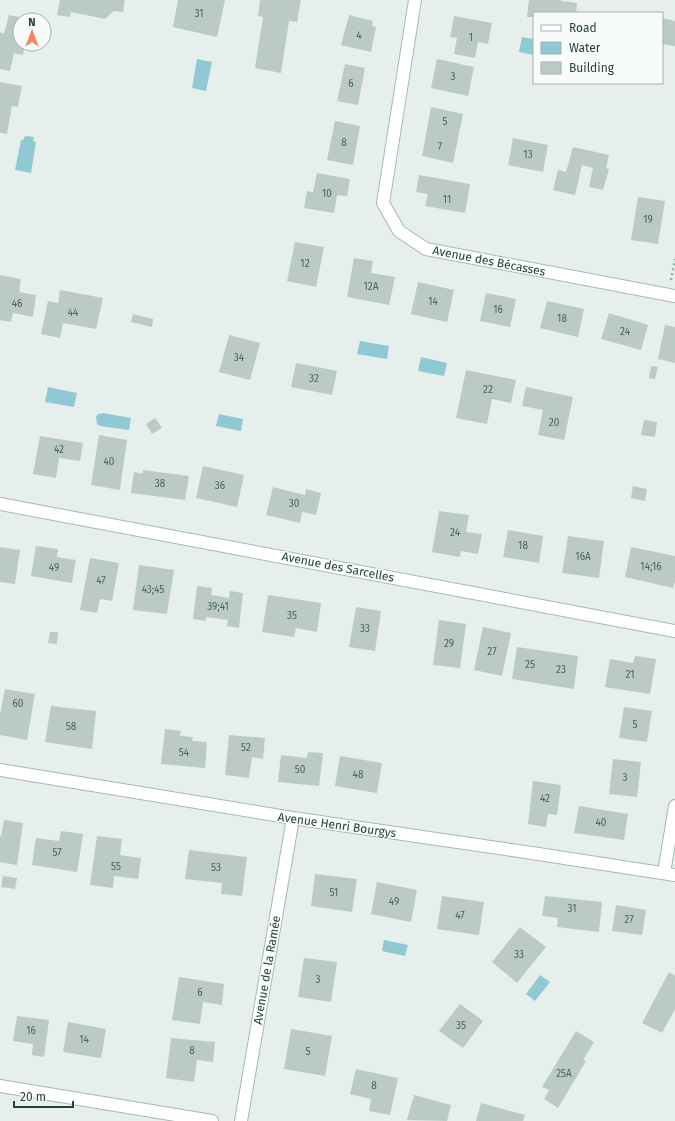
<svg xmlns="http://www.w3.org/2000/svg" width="675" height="1121" font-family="'Fira Sans',sans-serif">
  <rect width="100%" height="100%" fill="#e6efeb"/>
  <!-- water -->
  <path fill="#8ec9d4" d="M522 37 534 39V55L519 52Z
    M197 59 212 62 206 91 192 88Z
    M25 136 34 137 33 141 36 142 31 173 15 170 21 140H23Z
    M360 341 389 346 387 359 357 354Z
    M421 357 447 363 444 376 418 371Z
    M48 387 77 393 74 407 45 402Z
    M103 413 131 418 129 430 100 426 97 424 96 417 98 414Z
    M219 414 243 419 241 431 216 426Z
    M384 940 408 945 405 956 382 951Z
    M540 975 550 982 535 1001 526 994Z"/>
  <!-- building -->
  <path fill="#bbcac4" d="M60 0H125L123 12 114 11 105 19 71 12 70 17 57 15Z
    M178 0H225L217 37 173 27Z
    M260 0H301L297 22 289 21 281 73 255 68 263 17 258 16Z
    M529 0H561V1L577 3 576 13H534V17H527Z
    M9 15 28 19 20 20V44H25L23 55 14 53 10 71 0 69V32L4 34Z
    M349 15 373 21 372 26 376 27 371 52 341 45Z
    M454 16 492 23 488 44 478 42 475 58 454 54 457 38 450 37Z
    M662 18 675 21V46L662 44Z
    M437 59 474 67 468 96 431 88Z
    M345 64 365 68 358 105 337 101Z
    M0 82 22 86 18 107 12 106 7 134 0 133Z
    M431 107 463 114 453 163 422 156Z
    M335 121 360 126 353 165 327 160Z
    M513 138 548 145 543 172 508 165Z
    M573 147 609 155 606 168 609 169 603 190 589 187 593 168 582 165 575 195 553 190 558 170 566 172Z
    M317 173 350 179 347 196 337 195 334 213 304 208 307 191 313 192Z
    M419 175 470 184 465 213 425 206 428 194 416 192Z
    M638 197 665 201 658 244 631 240Z
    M295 242 324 247 316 287 287 281Z
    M354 258 373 261 371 273 395 277 389 305 347 297Z
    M0 275 21 279 19 292 36 295 33 317 13 313 11 322 0 320Z
    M418 282 454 290 447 322 411 314Z
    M60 290 103 298 96 329 63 323 60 338 41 334 48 301 58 303Z
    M486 293 516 299 510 327 480 321Z
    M547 301 584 309 578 337 540 328Z
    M609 313 648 325 641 350 601 339Z
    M133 314 153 319 152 327 131 322Z
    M665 325 675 327V363L658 359Z
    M229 335 260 343 250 380 219 372Z
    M296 363 337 371 332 395 291 387Z
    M651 366 658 367 655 379 649 378Z
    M466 370 516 380 511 403 492 399 487 424 456 418Z
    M526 387 573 397 564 440 538 435 543 410 522 406Z
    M155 418 162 428 152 434 146 424Z
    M644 420 657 422 655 437 641 435Z
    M99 435 127 440 120 490 91 485Z
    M40 436 83 443 80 461 59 458 56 478 33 474Z
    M203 466 244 475 237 507 196 498Z
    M143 470 189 476 185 500 131 493 134 472 142 474Z
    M633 486 647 489 645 501 631 498Z
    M273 487 305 495 306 489 321 493 316 515 302 512 300 523 266 515Z
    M439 511 469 515 466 532 482 534 478 554 461 551 460 557 432 552Z
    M508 530 543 536 539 563 503 557Z
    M568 536 604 541 599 578 562 573Z
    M36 546 58 549 57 557 76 560 72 583 31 576Z
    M0 547 20 550 15 584 0 582Z
    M631 547 675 556V581L673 588 625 577Z
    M90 558 119 563 112 601 100 599 97 613 80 610Z
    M139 565 174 570 167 614 133 610Z
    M197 586 212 588 211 595 229 598 230 591 243 593 239 628 227 626 228 620 206 617V621L193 619Z
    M268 595 321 603 317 632 296 628 294 637 262 632Z
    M356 607 381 611 375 651 349 647Z
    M439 620 466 624 460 668 433 665Z
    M483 627 511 633 502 676 474 670Z
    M50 632H58L57 644 48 643Z
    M517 647 578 656 574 689 512 679Z
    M635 656 656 659 650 694 605 687 610 659 633 663Z
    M5 689 35 694 27 740 0 735V715Z
    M51 706 96 711 92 749 45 742Z
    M624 707 652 711 647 742 619 738Z
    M165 729 181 731 180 736 193 737 192 741 207 742 205 768 161 764Z
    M229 735 265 738 263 759 252 757 249 778 225 775Z
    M308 752 323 753 319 786 278 782 281 755 307 758Z
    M340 756 382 763 377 793 335 786Z
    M613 759 641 762 637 797 609 794Z
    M533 781 561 785 557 815 548 814 546 827 528 824Z
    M579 806 628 814 624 840 574 833Z
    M4 820 23 823 17 865 0 862V836H1Z
    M61 831 83 834 77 872 32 865 36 838 59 841Z
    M97 836 122 839 120 855 141 858 138 879 114 876 113 888 90 885Z
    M189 850 247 857 242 896 221 894 222 883 185 879Z
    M315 874 357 879 352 912 311 906Z
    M3 876 17 878 15 889 1 887Z
    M377 882 417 890 411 922 371 914Z
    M442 896 484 902 479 935 437 929Z
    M545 896 602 902 599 932 557 927 558 918 542 916Z
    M616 905 646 910 642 935 612 931Z
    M520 927 546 947 517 983 492 962Z
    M304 958 337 962 331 1002 298 997Z
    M669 972 675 976V1009L662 1033 642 1023Z
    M179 977 224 984 222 1005 203 1002 200 1024 172 1020Z
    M460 1004 483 1021 463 1048 439 1031Z
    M17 1016 49 1020 44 1057 32 1055 33 1044 13 1041Z
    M68 1022 106 1029 101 1058 63 1052Z
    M291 1029 332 1036 325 1076 284 1069Z
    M576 1031 594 1042 583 1060 586 1061 558 1108 544 1099 549 1090 542 1087Z
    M171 1038 215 1042 213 1062 197 1060 194 1082 166 1078Z
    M356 1069 398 1078 390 1115 369 1111 371 1099 350 1094Z
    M414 1095 451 1105 447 1121 407 1120Z
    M481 1103 525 1115 523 1121H476Z"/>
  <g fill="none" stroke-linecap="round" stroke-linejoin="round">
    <defs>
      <path id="minor" d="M415 0 383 203 399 231 426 249 675 296
        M0 504 675 631
        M0 770 293 818 532 853 675 875
        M664 873 675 806
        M0 1086 212 1121
        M241 1121 293 818"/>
    </defs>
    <!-- minor casing -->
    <use href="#minor" stroke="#a8b8b2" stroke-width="14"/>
    <!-- path -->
    <path stroke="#86b3a5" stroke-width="2.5" stroke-dasharray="2 3" stroke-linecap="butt" d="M671 280 675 259"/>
    <!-- minor -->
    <use href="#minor" stroke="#fff" stroke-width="12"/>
  </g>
  <g text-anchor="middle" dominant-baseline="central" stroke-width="3" stroke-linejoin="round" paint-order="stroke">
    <!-- number labels -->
    <g font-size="10" fill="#4a645c">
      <text x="199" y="14">31</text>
      <text x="359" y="36">4</text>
      <text x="471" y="38">1</text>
      <text x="453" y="77">3</text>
      <text x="351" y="84">6</text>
      <text x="445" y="122">5</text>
      <text x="344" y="143">8</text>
      <text x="440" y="147">7</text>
      <text x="528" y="155">13</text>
      <text x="327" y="194">10</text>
      <text x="447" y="200">11</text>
      <text x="648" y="220">19</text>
      <text x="305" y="264">12</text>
      <text x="371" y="287">12A</text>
      <text x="433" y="302">14</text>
      <text x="17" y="304">46</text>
      <text x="498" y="310">16</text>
      <text x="73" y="313">44</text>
      <text x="562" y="319">18</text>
      <text x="625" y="332">24</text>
      <text x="239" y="358">34</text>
      <text x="314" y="379">32</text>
      <text x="488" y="390">22</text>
      <text x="554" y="423">20</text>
      <text x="59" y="450">42</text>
      <text x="109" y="462">40</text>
      <text x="160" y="484">38</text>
      <text x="220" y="486">36</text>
      <text x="294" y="504">30</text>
      <text x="455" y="533">24</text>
      <text x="523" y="546">18</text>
      <text x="583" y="557">16A</text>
      <text x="651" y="567">14;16</text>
      <text x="54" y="568">49</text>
      <text x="101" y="581">47</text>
      <text x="153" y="590">43;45</text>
      <text x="218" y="607">39;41</text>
      <text x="292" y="616">35</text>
      <text x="365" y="629">33</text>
      <text x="449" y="644">29</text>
      <text x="492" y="652">27</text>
      <text x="530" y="665">25</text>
      <text x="561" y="670">23</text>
      <text x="630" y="675">21</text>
      <text x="18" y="704">60</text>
      <text x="635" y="725">5</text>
      <text x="71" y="727">58</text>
      <text x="246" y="748">52</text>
      <text x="184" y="753">54</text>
      <text x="300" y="770">50</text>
      <text x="358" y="775">48</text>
      <text x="625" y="778">3</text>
      <text x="545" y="799">42</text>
      <text x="601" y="823">40</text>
      <text x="57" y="853">57</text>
      <text x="116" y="867">55</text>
      <text x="216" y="868">53</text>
      <text x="334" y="893">51</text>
      <text x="394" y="902">49</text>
      <text x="572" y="909">31</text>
      <text x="460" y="916">47</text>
      <text x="629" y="920">27</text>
      <text x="519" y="955">33</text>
      <text x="318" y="980">3</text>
      <text x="200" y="993">6</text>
      <text x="461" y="1026">35</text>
      <text x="31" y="1031">16</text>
      <text x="84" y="1040">14</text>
      <text x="192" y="1051">8</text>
      <text x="308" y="1052">5</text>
      <text x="564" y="1074">25A</text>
      <text x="374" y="1086">8</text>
    </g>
    <!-- street labels -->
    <g font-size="12" fill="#24423a" stroke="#f7fbf9">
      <text transform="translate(489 261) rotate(11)">Avenue des Bécasses</text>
      <text transform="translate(338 567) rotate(11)">Avenue des Sarcelles</text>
      <text transform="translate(337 825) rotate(8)">Avenue Henri Bourgys</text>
      <text transform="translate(267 970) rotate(-80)">Avenue de la Ramée</text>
    </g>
  </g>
  <!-- legend -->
  <rect x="533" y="12" width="130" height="72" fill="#f7fbf9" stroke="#a3b1ad"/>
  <rect x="541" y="25" width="20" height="6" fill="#ffffff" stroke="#a3b1ad"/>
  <text x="569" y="32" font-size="12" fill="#24423a">Road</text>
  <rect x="541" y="42" width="20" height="12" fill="#8ec9d4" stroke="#a3b1ad"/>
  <text x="569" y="52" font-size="12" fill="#24423a">Water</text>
  <rect x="541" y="62" width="20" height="12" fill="#bbcac4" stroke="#a3b1ad"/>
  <text x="569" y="72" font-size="12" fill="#24423a">Building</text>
  <!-- north arrow -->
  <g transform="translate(32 32)"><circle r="19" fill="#f7fbf9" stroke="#a3b1ad"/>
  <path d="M0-3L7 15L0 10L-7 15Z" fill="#f4845f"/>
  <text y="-6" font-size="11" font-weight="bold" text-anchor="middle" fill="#24423a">N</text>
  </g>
  <!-- scale -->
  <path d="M14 1101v6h59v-6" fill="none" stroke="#24423a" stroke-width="2"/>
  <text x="20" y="1101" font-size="12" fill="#24423a" stroke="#f7fbf9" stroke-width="3" paint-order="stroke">20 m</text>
</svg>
